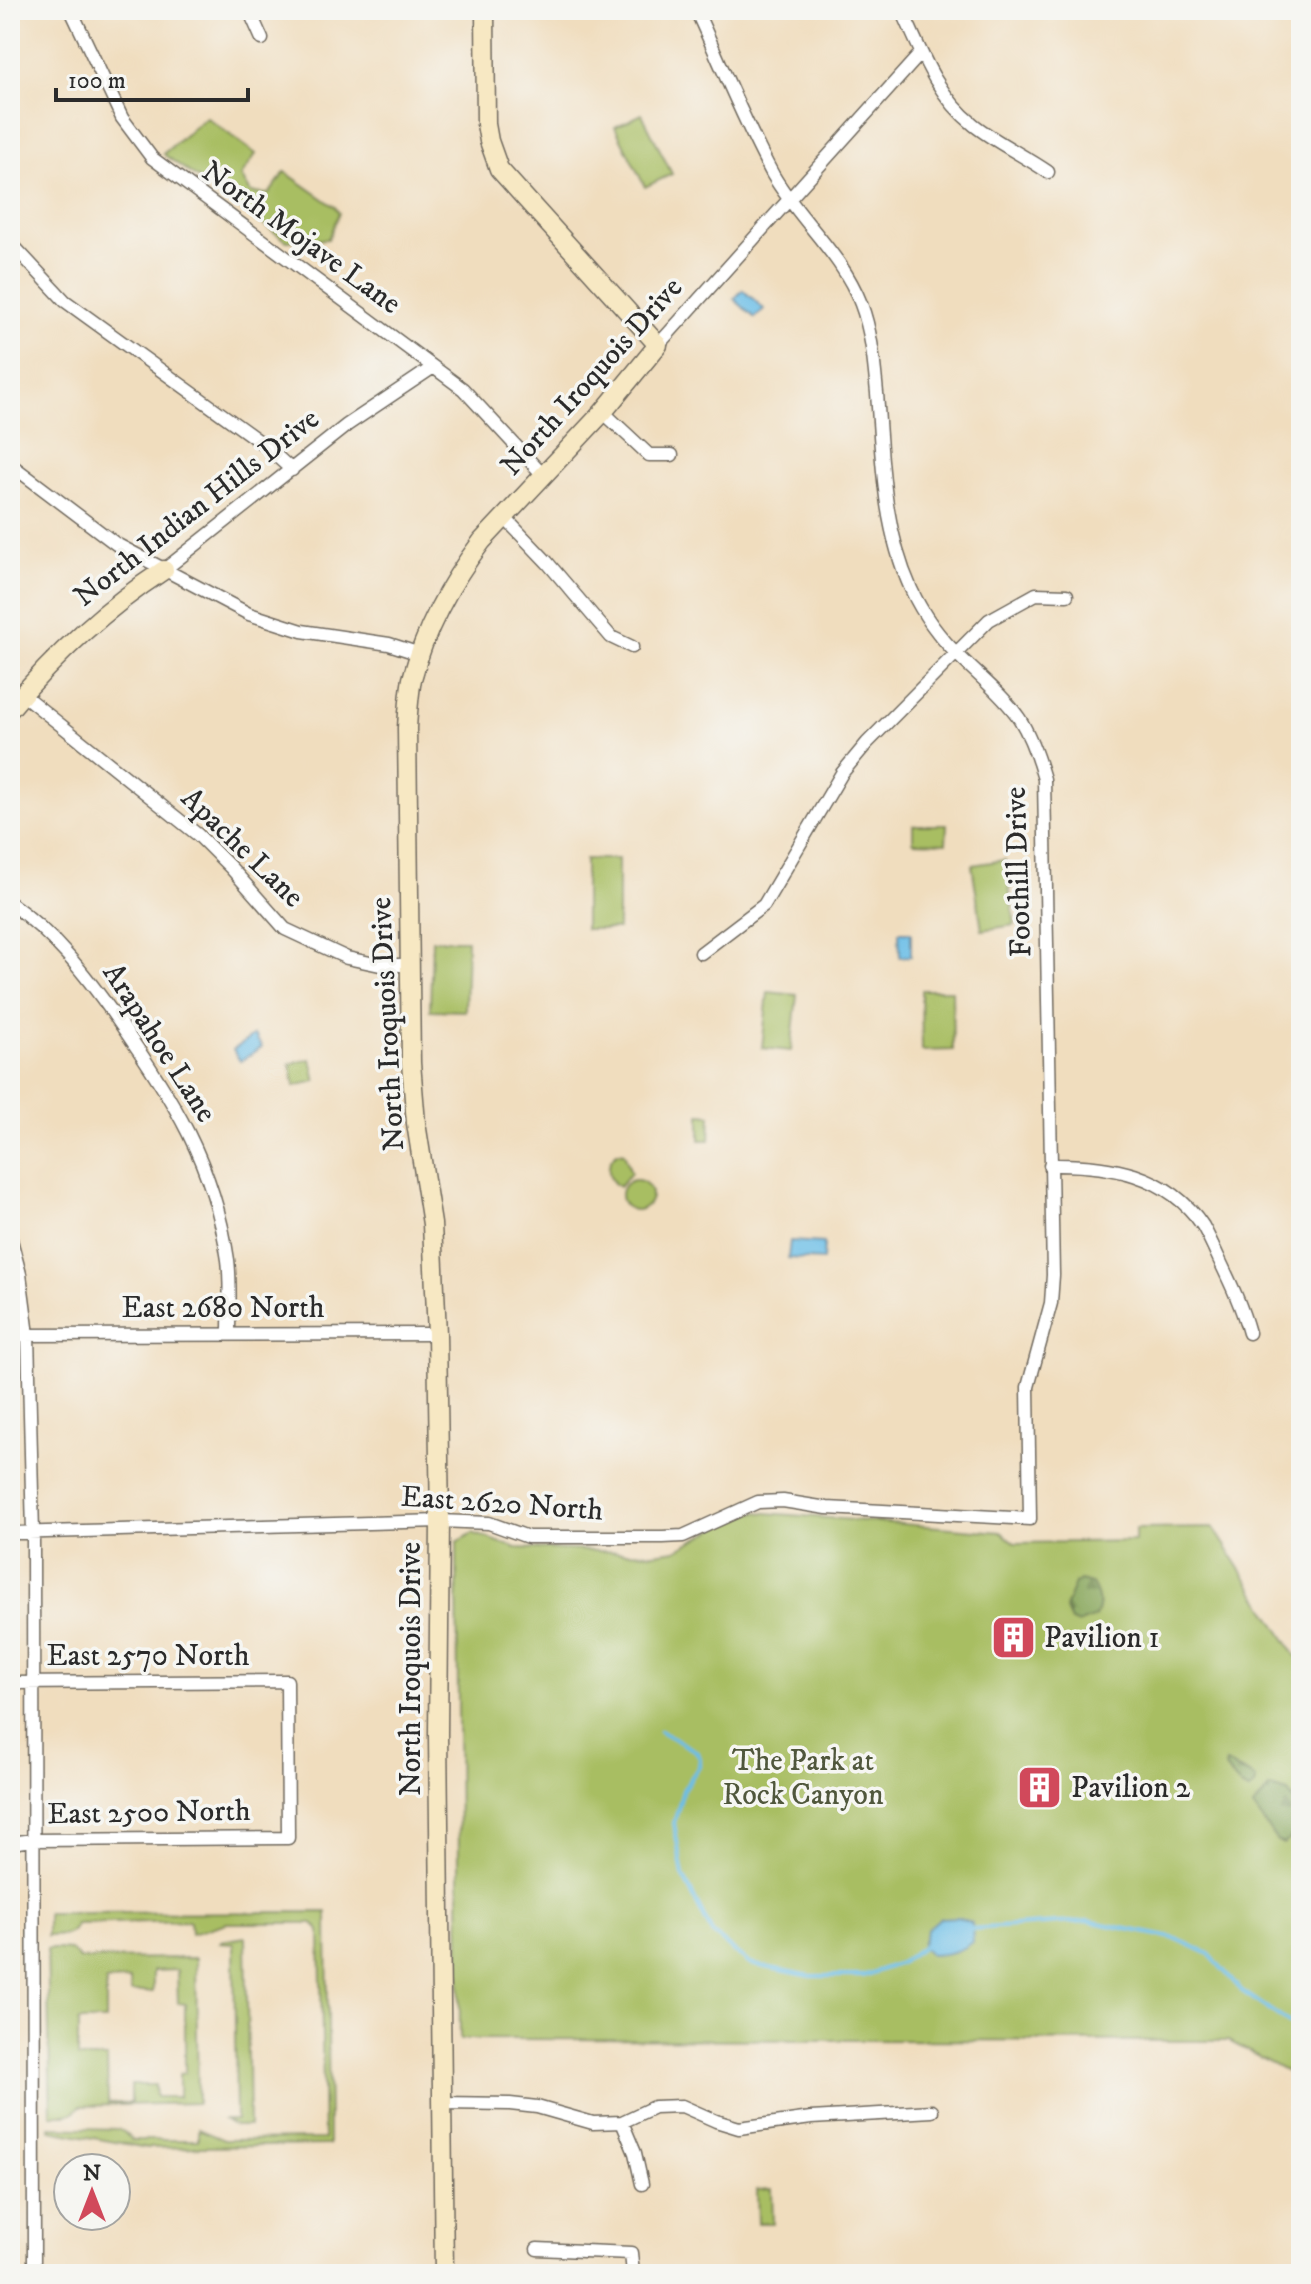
<svg xmlns="http://www.w3.org/2000/svg" width="1311" height="2284" font-family="'IM FELL DW Pica',serif">
  <defs>
    <pattern id="forest-firs" width="22" height="20" patternUnits="userSpaceOnUse" patternTransform="scale(2)"><rect width="22" height="20" fill="#86a558"/><path d="M5 1l3.5 6h-7zM16 11l3.5 6h-7z" fill="#6e8749"/></pattern>
  </defs>
  <rect width="100%" height="100%" fill="#f6f6f2"/>
  <filter id="ink" filterUnits="userSpaceOnUse"><feTurbulence type="fractalNoise" baseFrequency=".0125" numOctaves="2"/><feDisplacementMap in="SourceGraphic" scale="16" xChannelSelector="R" yChannelSelector="G"/><feConvolveMatrix kernelMatrix="1 2 1 2 8 2 1 2 1" color-interpolation-filters="sRGB"/></filter>
  <filter id="wash" filterUnits="userSpaceOnUse"><feTurbulence type="fractalNoise" baseFrequency=".006" numOctaves="4" result="noise"/><feDisplacementMap in="SourceGraphic" scale="32" xChannelSelector="R" yChannelSelector="G"/><feGaussianBlur stdDeviation="1.8" result="paint"/><feColorMatrix in="noise" values="0 0 0 0 0 0 0 0 0 0 0 0 0 0 0 0 0 1.4 0 .05"/><feComposite in="paint" operator="in"/></filter>
  <g filter="url(#wash)">
    <rect width="100%" height="100%" fill="#f0ddbe"/>
    <!-- green -->
    <path fill="#a8be62" stroke="#6a7446" stroke-width="2" fill-rule="evenodd" d="M642 114 672 174 645 187 615 127Z
      M206 117 256 154 241 176 251 193 269 194 285 172 335 207 339 213 328 239 287 241 163 154Z
      M913 825H947L946 843 913 842Z
      M585 859H618V929H585Z
      M1005 860 1015 925 982 930 972 865Z
      M432 940H467L465 1011 430 1010Z
      M921 990H952L953 1050 922 1051Z
      M768 992 797 995 791 1051 762 1048Z
      M311 1059 316 1081 295 1086 290 1064Z
      M700 1114 711 1115 710 1140H700Z
      M618 1152 624 1153 631 1173 619 1187C606 1179 605 1161 618 1152Z
      M621 1195a15 15 0 1 1 30 0a15 15 0 1 1-30 0Z
      M754 1512 1001 1532 1015 1543 1135 1541V1529L1214 1528 1301 1664V2080L1229 2041 460 2039 457 1542 473 1533 516 1548 653 1553 676 1550 739 1516Z
      M327 1912 329 2145 147 2148 50 2130V2127L118 2129 124 2132 131 2140H198V2129L224 2140 324 2139 320 1931 313 1923H227L191 1934 190 1921 76 1924C72 1938 60 1935 47 1936V1913Z
      M246 1937 249 2126H235L225 2120H236L234 1944 220 1943 221 1941Z
      M47 1949C60 1949 72 1947 79 1959L196 1958 198 2103 80 2106C72 2117 64 2115 51 2115ZM177 1970 178 2003 185 2004V2073L179 2074V2097H156L155 2085H131V2103H108L107 2058H78V2021H106V1981L130 1980 131 1992H153V1971Z
      M772 2189 773 2223H758L757 2190Z"/>
    <!-- forest -->
    <path fill="url(#forest-firs)" stroke="#586842" stroke-width="2" d="M1080 1581 1092 1584C1099 1596 1101 1604 1095 1617L1078 1624 1071 1621 1065 1608 1075 1583Z
      M1226 1763 1253 1777 1256 1780 1255 1786 1249 1791 1242 1788 1225 1768Z
      M1270 1788 1288 1793 1301 1809V1830L1284 1844 1277 1841 1253 1807Z"/>
    <!-- water -->
    <path fill="#6bbee7" stroke="#4b7489" stroke-width="2" d="M743 290 764 309 755 318 734 299Z
      M899 932H911V956L900 957Z
      M254 1035 262 1047 240 1061 233 1050Z
      M790 1241 824 1243 823 1260 788 1258Z
      M957 1917 972 1923 973 1942C959 1952 946 1955 930 1955L921 1947 927 1929 940 1918Z"/>
    <g fill="none" stroke-linecap="round" stroke-linejoin="round">
      <!-- stream -->
      <path stroke="#6bbee7" stroke-width="4" d="M660 1731 696 1751 700 1758 699 1766 683 1790 674 1823 683 1876 712 1933 750 1964 811 1976H863L900 1963 925 1945
        M970 1929 1088 1921 1177 1939 1209 1954 1242 1991 1301 2031"/>
    </g>
  </g>
  <g filter="url(#ink)">
    <g fill="none" stroke-linecap="round" stroke-linejoin="round">
      <defs>
        <path id="street" d="M71 10 122 118 152 158 463 389 543 475
          M249 10 262 39
          M902 10C921 52 937 96 974 125 997 143 1025 156 1048 172
          M10 242 65 301 263 444 292 470
          M658 345 921 53
          M603 412 649 455H672
          M10 464 116 544 249 614 302 631 389 644 420 654
          M504 517 547 562 611 637 632 647
          M164 570 347 425 432 368
          M22 694 198 835 231 868 285 929 347 958 380 965H410
          M10 903C54 934 86 975 117 1019 172 1097 214 1163 228 1260 231 1284 229 1310 229 1334
          M701 953 764 905 842 773 867 743 989 620 1036 594 1067 595
          M1050 1165C1107 1164 1168 1173 1203 1226 1209 1237 1214 1248 1219 1259 1231 1284 1242 1307 1249 1333
          M10 1236 20 1274 28 1335 33 1533 34 2274
          M10 1335 437 1334
          M10 1533 440 1521 489 1523 528 1537H663L683 1536 758 1502 783 1501 827 1508 1030 1519 1028 1387 1051 1303 1053 1275 1044 779C1038 758 1031 737 1019 718 1003 695 980 677 960 657 940 638 922 613 911 589 883 527 882 460 877 393 874 363 872 333 861 304 842 254 799 220 773 175 744 122 721 64 696 10
          M10 1683 287 1681 288 1838 34 1840 10 1843
          M442 2103 510 2104 537 2107 593 2123 622 2122 654 2107 682 2106 716 2121 739 2128 811 2118 932 2111
          M622 2122 635 2153 642 2184
          M537 2249 631 2253 633 2274"/>
        <path id="secondary" d="M10 709C54 656 106 608 164 570
          M444 2274 438 1734 440 1521 437 1334 432 1224 416 1123 411 1063 407 728C408 712 409 695 412 679 425 629 451 582 482 541L603 412 658 345 499 169 489 141 486 124 485 10"/>
      </defs>
      <!-- street casing -->
      <use href="#street" stroke="#70695e" stroke-width="15"/>
      <!-- secondary casing -->
      <use href="#secondary" stroke="#70695e" stroke-width="21"/>
      <!-- street -->
      <use href="#street" stroke="#fff" stroke-width="12"/>
      <!-- secondary -->
      <use href="#secondary" stroke="#f7e8c3" stroke-width="18"/>
    </g>
  </g>
  <!-- icons -->
  <defs>
    <symbol id="building-square" viewBox="-11 -11 22 22"><rect x="-9" y="-9" width="18" height="18" rx="4" fill="#d1495b" stroke="#f6f6f2"/><path d="M-4-6H4V6H1V3H-1V6H-4ZM-2.5-4.3h1.7v1.8h-1.7ZM.8-4.3h1.7v1.8H.8ZM-2.5-1h1.7V.8h-1.7ZM.8-1h1.7V.8H.8Z" fill="#fff"/></symbol>
  </defs>
  <g fill-rule="evenodd">
    <use href="#building-square" x="988" y="1612" width="51" height="51"/>
    <use href="#building-square" x="1014" y="1762" width="51" height="51"/>
  </g>
  <g text-anchor="middle" dominant-baseline="central" stroke-width="7" stroke-linejoin="round" paint-order="stroke">
    <!-- street labels -->
    <g font-size="30" fill="#2b2b2b" stroke="#f6f6f2">
      <text transform="translate(301 238) rotate(36)">North Mojave Lane</text>
      <text transform="translate(592 377) rotate(-48)">North Iroquois Drive</text>
      <text transform="translate(197 508) rotate(-38)">North Indian Hills Drive</text>
      <text transform="translate(242 848) rotate(44)">Apache Lane</text>
      <text transform="translate(1019 872) rotate(-92)">Foothill Drive</text>
      <text transform="translate(388 1024) rotate(-93)">North Iroquois Drive</text>
      <text transform="translate(159 1043) rotate(57)">Arapahoe Lane</text>
      <text x="223" y="1308">East 2680 North</text>
      <text transform="translate(502 1504) rotate(4)">East 2620 North</text>
      <text x="148" y="1656">East 2570 North</text>
      <text transform="translate(411 1669) rotate(-90)">North Iroquois Drive</text>
      <text transform="translate(149 1813) rotate(-1)">East 2500 North</text>
    </g>
    <!-- poi labels -->
    <g font-size="30" fill="#2b2b2b" stroke="#f6f6f2" text-anchor="start">
      <text x="1044" y="1638">Pavilion 1</text>
      <text x="1071" y="1788">Pavilion 2</text>
    </g>
    <!-- park labels -->
    <g font-size="30" fill="#50573c" stroke="#f6f6f2">
      <text x="803" y="1761">The Park at<tspan x="803" dy="34">Rock Canyon</tspan></text>
    </g>
  </g>
  <!-- margin -->
  <rect width="1311" height="2284" fill="none" stroke="#f6f6f2" stroke-width="40"/>
  <!-- north arrow -->
  <g transform="translate(92 2192)"><circle r="38" fill="#f6f6f2" stroke="#a5a5a2" stroke-width="2"/>
  <path d="M0-6L14 30L0 20L-14 30Z" fill="#d1495b"/>
  <text y="-12" font-size="22" font-weight="bold" text-anchor="middle" fill="#2b2b2b">N</text>
  </g>
  <!-- scale -->
  <path d="M56 88v12h192v-12" fill="none" stroke="#2b2b2b" stroke-width="4"/>
  <text x="68" y="88" font-size="24" fill="#2b2b2b" stroke="#f6f6f2" stroke-width="6" paint-order="stroke">100 m</text>
</svg>
